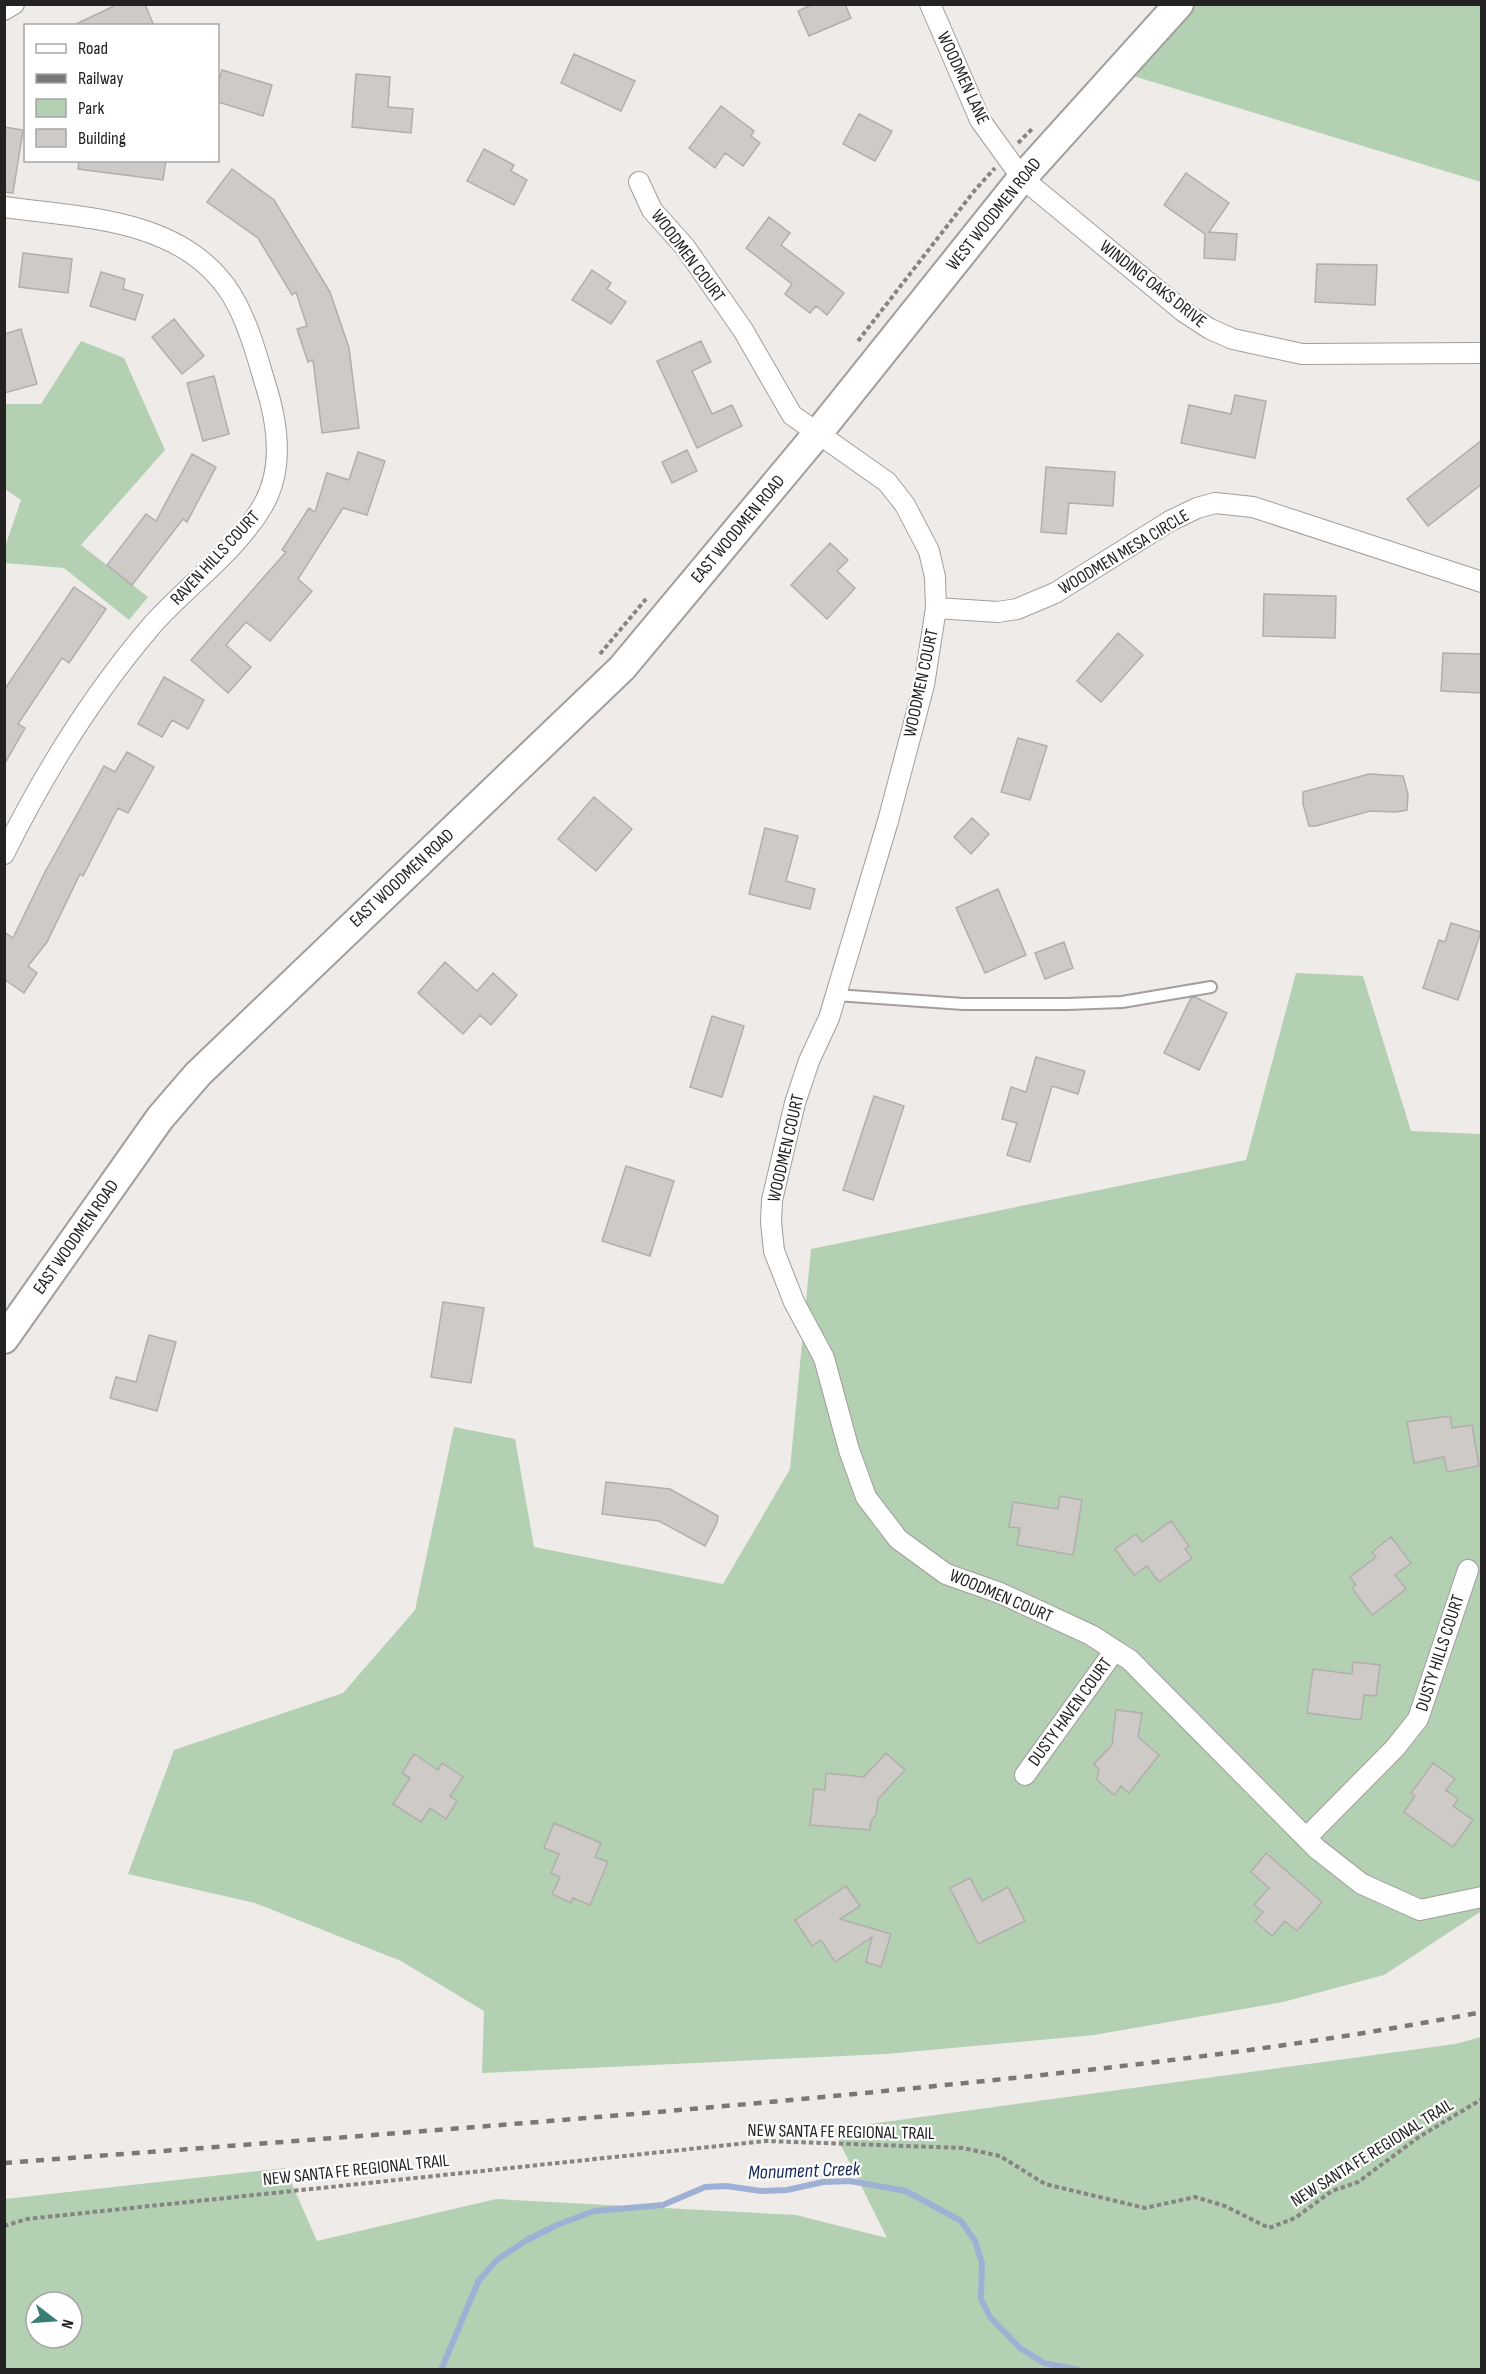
<svg xmlns="http://www.w3.org/2000/svg" width="1486" height="2374" font-family="'Sofia Sans Condensed',sans-serif">
  <rect width="100%" height="100%" fill="#eeebe9"/>
  <!-- green -->
  <path fill="#b3d0b2" fill-rule="evenodd" d="M1190 5H1481V182L1127 74Z
    M81 341 124 358 165 450 81 545 148 597 129 620 64 568 5 563V547L21 500 5 489 4 404H41Z
    M1296 973 1363 976 1411 1131 1481 1134 1480 1912 1384 1975 1283 2002 1094 2035 886 2054 482 2073 484 2011 401 1961 255 1903 128 1874 174 1750 343 1693 415 1610 454 1427 515 1439 534 1547 723 1584 790 1469 811 1249 1246 1160Z
    M1481 2037V2369H5V2199L285 2168 317 2241 496 2199 796 2215 887 2238 833 2129 1455 2044ZM36 2302H72V2338H36Z"/>
  <g fill="none" stroke-linecap="round" stroke-linejoin="round">
    <!-- stream -->
    <path stroke="#9eb1d5" stroke-width="6" d="M441 2370 479 2280 498 2259 527 2240 557 2225 594 2211 663 2205 705 2187 726 2186 761 2191 787 2190 823 2182 850 2181 906 2191 961 2221 975 2241 982 2263 981 2299 990 2317 1020 2348 1044 2363 1079 2370"/>
  </g>
  <!-- building -->
  <path fill="#cdcac8" stroke="#b1aeac" stroke-width="1.5" d="M118 4H145L154 26H72Z
    M813 4H845L851 18 809 36 798 11Z
    M574 54 635 81 621 111 561 83Z
    M222 70 272 85 263 116 218 102V84Z
    M356 74 390 77 388 107 413 109 411 133 352 127Z
    M721 106 754 131 751 136 760 143 743 166 725 153 715 168 689 148Z
    M859 114 892 131 875 161 843 144Z
    M4 127 23 130 13 193 4 192Z
    M484 149 514 165 511 171 527 180 514 205 467 181Z
    M79 160H166L163 180 78 169Z
    M232 169 274 200 330 292 349 348 359 428 322 433 313 360 308 362 297 329 307 326 296 292 292 295 258 238 207 202Z
    M1186 173 1229 203 1209 232 1237 234 1235 260 1204 258 1205 234 1164 205Z
    M769 217 790 233 781 245 844 293 827 315 816 306 810 313 785 294 792 284 746 248Z
    M23 253 72 259 68 293 19 287Z
    M1317 264 1377 265 1375 305 1315 302Z
    M592 270 611 283 607 289 626 302 611 324 572 300Z
    M101 272 125 279 123 289 143 295 135 320 90 306Z
    M174 319 204 356 182 374 152 337Z
    M21 329 37 384 4 393V334Z
    M701 341 711 362 692 371 712 414 732 405 742 426 697 448 657 361Z
    M214 376 229 434 203 441 187 383Z
    M1235 395 1266 401 1255 458 1181 443 1189 405 1231 414Z
    M1482 440V484L1428 526 1407 499Z
    M687 450 697 471 672 483 662 462Z
    M358 452 385 461 367 515 343 508 298 579 312 591 270 641 246 622 226 645 251 667 228 693 191 660 286 552 282 550 309 508 315 512 327 473 349 480Z
    M192 454 216 467 187 522 183 519 132 585 107 565 146 514 156 521Z
    M1046 467 1115 472 1113 506 1069 503 1066 534 1041 532Z
    M830 543 848 560 837 571 855 588 827 619 791 585Z
    M74 587 106 609 69 663 62 658 18 724 25 728 4 765V690Z
    M1264 594 1336 596 1335 638 1263 636Z
    M1118 633 1143 655 1101 702 1077 681Z
    M1443 653 1482 654V693L1441 691Z
    M164 677 204 700 188 729 172 720 162 737 138 724Z
    M1018 738 1047 746 1030 800 1001 792Z
    M127 752 154 767 128 813 118 808 83 876 80 874 47 942 28 966 37 973 24 993 4 979V932L13 938 45 872 104 766 115 772Z
    M1369 774 1403 776 1408 794 1407 810 1396 812 1370 811 1316 826H1309L1303 804V792Z
    M594 797 632 829 596 871 558 839Z
    M972 818 989 834 971 854 954 837Z
    M765 828 798 836 786 881 815 889 810 909 749 894Z
    M998 889 1026 955 985 973 956 908Z
    M1451 923 1481 932 1458 1000 1423 988 1439 940 1445 942Z
    M1064 942 1073 968 1045 979 1035 953Z
    M445 962 477 991 493 973 517 995 491 1025 480 1015 463 1034 418 993Z
    M1195 997 1227 1013 1199 1070 1164 1053 1191 998Z
    M712 1016 744 1026 722 1097 690 1087Z
    M1036 1057 1085 1071 1078 1094 1052 1086 1030 1162 1007 1155 1017 1123 1002 1119 1011 1087 1026 1092Z
    M874 1096 904 1106 873 1200 843 1190Z
    M626 1166 674 1181 650 1256 602 1241Z
    M443 1302 484 1308 471 1383 431 1377Z
    M149 1335 176 1342 157 1411 110 1398 116 1377 136 1382Z
    M1450 1416 1452 1428 1472 1425 1479 1466 1447 1472 1444 1457 1414 1463 1407 1422Z
    M606 1482 670 1489 718 1516 717 1523 705 1546 659 1521 602 1514Z
    M1060 1496 1082 1500 1073 1555 1017 1545 1020 1528 1009 1527 1013 1502 1058 1509Z
    M1171 1521 1189 1546 1185 1549 1192 1558 1159 1582 1147 1566 1134 1575 1115 1549 1136 1534 1142 1542Z
    M1391 1537 1411 1563 1395 1575 1406 1589 1372 1615 1352 1588 1356 1585 1350 1577 1376 1557 1372 1552Z
    M1353 1662 1380 1665 1376 1696 1364 1695 1361 1720 1307 1713 1313 1669 1352 1674Z
    M1116 1710 1142 1713 1138 1737 1159 1755 1129 1793 1121 1786 1114 1795 1097 1780 1099 1769 1094 1764 1112 1745Z
    M886 1753 905 1770 878 1799 876 1815 871 1821 870 1830 810 1825 814 1789 825 1790 826 1773 864 1777Z
    M414 1754 438 1770 442 1763 463 1777 450 1796 457 1801 446 1819 430 1808 421 1822 393 1804 410 1778 402 1773Z
    M1433 1763 1455 1779 1446 1790 1458 1799 1453 1806 1473 1820 1453 1847 1404 1812 1415 1796 1411 1793Z
    M554 1823 601 1843 595 1857 608 1862 590 1905 573 1898 571 1903 552 1894 560 1877 551 1873 559 1854 544 1848Z
    M1266 1853 1322 1902 1297 1931 1285 1921 1272 1936 1255 1921 1263 1912 1254 1905 1269 1888 1251 1872Z
    M970 1878 982 1901 1008 1887 1025 1921 978 1944 950 1888Z
    M846 1886 860 1906 840 1919 891 1934 881 1967 866 1962 872 1937 835 1962 821 1940 812 1946 795 1920Z"/>
  <g fill="none" stroke-linecap="round" stroke-linejoin="round">
    <defs>
      <path id="service" d="M836 995 963 1004H1067L1122 1002 1211 987"/>
      <path id="minor" d="M930 4 980 120 1022 178 1184 312 1210 329 1233 339 1302 354 1482 353
        M4 10 14 4
        M639 182 652 210 685 247 743 330 792 415 887 482 905 505 929 551 935 577 936 608 924 685 888 821 829 1018 809 1061 795 1103 772 1200 771 1222 774 1251 794 1302 824 1358 849 1450 866 1497 898 1539 946 1574 1000 1593 1091 1635 1130 1660 1316 1848 1362 1884 1420 1910 1482 1897
        M4 207C83 218 183 218 231 294 248 322 256 353 265 383 278 423 285 469 262 507 235 552 188 585 153 624 93 694 45 771 4 854
        M936 608 998 612 1017 609 1055 593 1170 521 1197 508 1215 503 1253 507 1482 582
        M1025 1775 1115 1650
        M1306 1838 1395 1748 1418 1719 1468 1570"/>
      <path id="secondary" d="M4 1339 160 1118 198 1074 622 668 818 433 1022 178 1179 4"/>
    </defs>
    <!-- service casing -->
    <use href="#service" stroke="#a19e9c" stroke-width="14"/>
    <!-- minor casing -->
    <use href="#minor" stroke="#a19e9c" stroke-width="22"/>
    <!-- secondary casing -->
    <use href="#secondary" stroke="#a19e9c" stroke-width="32"/>
    <!-- path -->
    <path stroke="#878584" stroke-width="4" stroke-dasharray="4.5 3" stroke-linecap="butt" d="M1018 143 1032 129
      M858 341 975 190 995 168
      M600 654 646 599
      M4 2226 27 2219 766 2141 963 2148 1000 2156 1045 2184 1145 2208 1195 2197 1225 2206 1269 2228 1295 2218 1332 2191 1358 2182 1419 2137 1482 2099"/>
    <!-- service -->
    <use href="#service" stroke="#fff" stroke-width="10"/>
    <!-- minor -->
    <use href="#minor" stroke="#fff" stroke-width="20"/>
    <!-- secondary -->
    <use href="#secondary" stroke="#fff" stroke-width="28"/>
    <!-- rail -->
    <path stroke="#7a7877" stroke-width="4.5" stroke-dasharray="8 8" stroke-linecap="butt" d="M4 2163C305 2140 605 2119 905 2089 1098 2070 1291 2049 1482 2012"/>
  </g>
  <g text-anchor="middle" dominant-baseline="central" stroke-width="4.5" stroke-linejoin="round" paint-order="stroke">
    <!-- street labels -->
    <g font-size="18" fill="#232121" stroke="#fff">
      <text transform="translate(963 78) rotate(65)">WOODMEN LANE</text>
      <text transform="translate(994 214) rotate(-51)">WEST WOODMEN ROAD</text>
      <text transform="translate(688 256) rotate(53)">WOODMEN COURT</text>
      <text transform="translate(1153 284) rotate(38)">WINDING OAKS DRIVE</text>
      <text transform="translate(738 529) rotate(-50)">EAST WOODMEN ROAD</text>
      <text transform="translate(1124 552) rotate(-31)">WOODMEN MESA CIRCLE</text>
      <text transform="translate(215 558) rotate(-47)">RAVEN HILLS COURT</text>
      <text transform="translate(921 683) rotate(-78)">WOODMEN COURT</text>
      <text transform="translate(402 878) rotate(-43)">EAST WOODMEN ROAD</text>
      <text transform="translate(786 1148) rotate(-77)">WOODMEN COURT</text>
      <text transform="translate(76 1237) rotate(-55)">EAST WOODMEN ROAD</text>
      <text transform="translate(1001 1596) rotate(23)">WOODMEN COURT</text>
      <text transform="translate(1440 1653) rotate(-72)">DUSTY HILLS COURT</text>
      <text transform="translate(1070 1712) rotate(-54)">DUSTY HAVEN COURT</text>
      <text transform="translate(841 2132) rotate(1)">NEW SANTA FE REGIONAL TRAIL</text>
      <text transform="translate(1372 2153) rotate(-32)">NEW SANTA FE REGIONAL TRAIL</text>
      <text transform="translate(356 2170) rotate(-6)">NEW SANTA FE REGIONAL TRAIL</text>
    </g>
    <!-- water labels -->
    <g font-size="20" font-style="italic" fill="#152a58" stroke="#fff">
      <text transform="translate(804 2171) rotate(-2)">Monument Creek</text>
    </g>
  </g>
  <!-- border -->
  <rect width="1486" height="2374" fill="none" stroke="#232121" stroke-width="12"/>
  <!-- legend -->
  <rect x="24" y="24" width="195" height="138" fill="#ffffff" stroke="#a7a6a6" stroke-width="1.5"/>
  <rect x="36" y="44" width="30" height="9" fill="#ffffff" stroke="#a7a6a6" stroke-width="1.5"/>
  <text x="78" y="54" font-size="18" fill="#232121">Road</text>
  <rect x="36" y="74" width="30" height="9" fill="#7a7877" stroke="#a7a6a6" stroke-width="1.5"/>
  <text x="78" y="84" font-size="18" fill="#232121">Railway</text>
  <rect x="36" y="99" width="30" height="18" fill="#b3d0b2" stroke="#a7a6a6" stroke-width="1.5"/>
  <text x="78" y="114" font-size="18" fill="#232121">Park</text>
  <rect x="36" y="129" width="30" height="18" fill="#cdcac8" stroke="#a7a6a6" stroke-width="1.5"/>
  <text x="78" y="144" font-size="18" fill="#232121">Building</text>
  <!-- north arrow -->
  <g transform="translate(54 2320) rotate(107)"><circle r="28" fill="#ffffff" stroke="#a7a6a6" stroke-width="1.5"/>
  <path d="M0-4.5L10 22L0 15L-10 22Z" fill="#397e74"/>
  <text y="-9" font-size="16" font-weight="bold" text-anchor="middle" fill="#232121">N</text>
  </g>
</svg>
